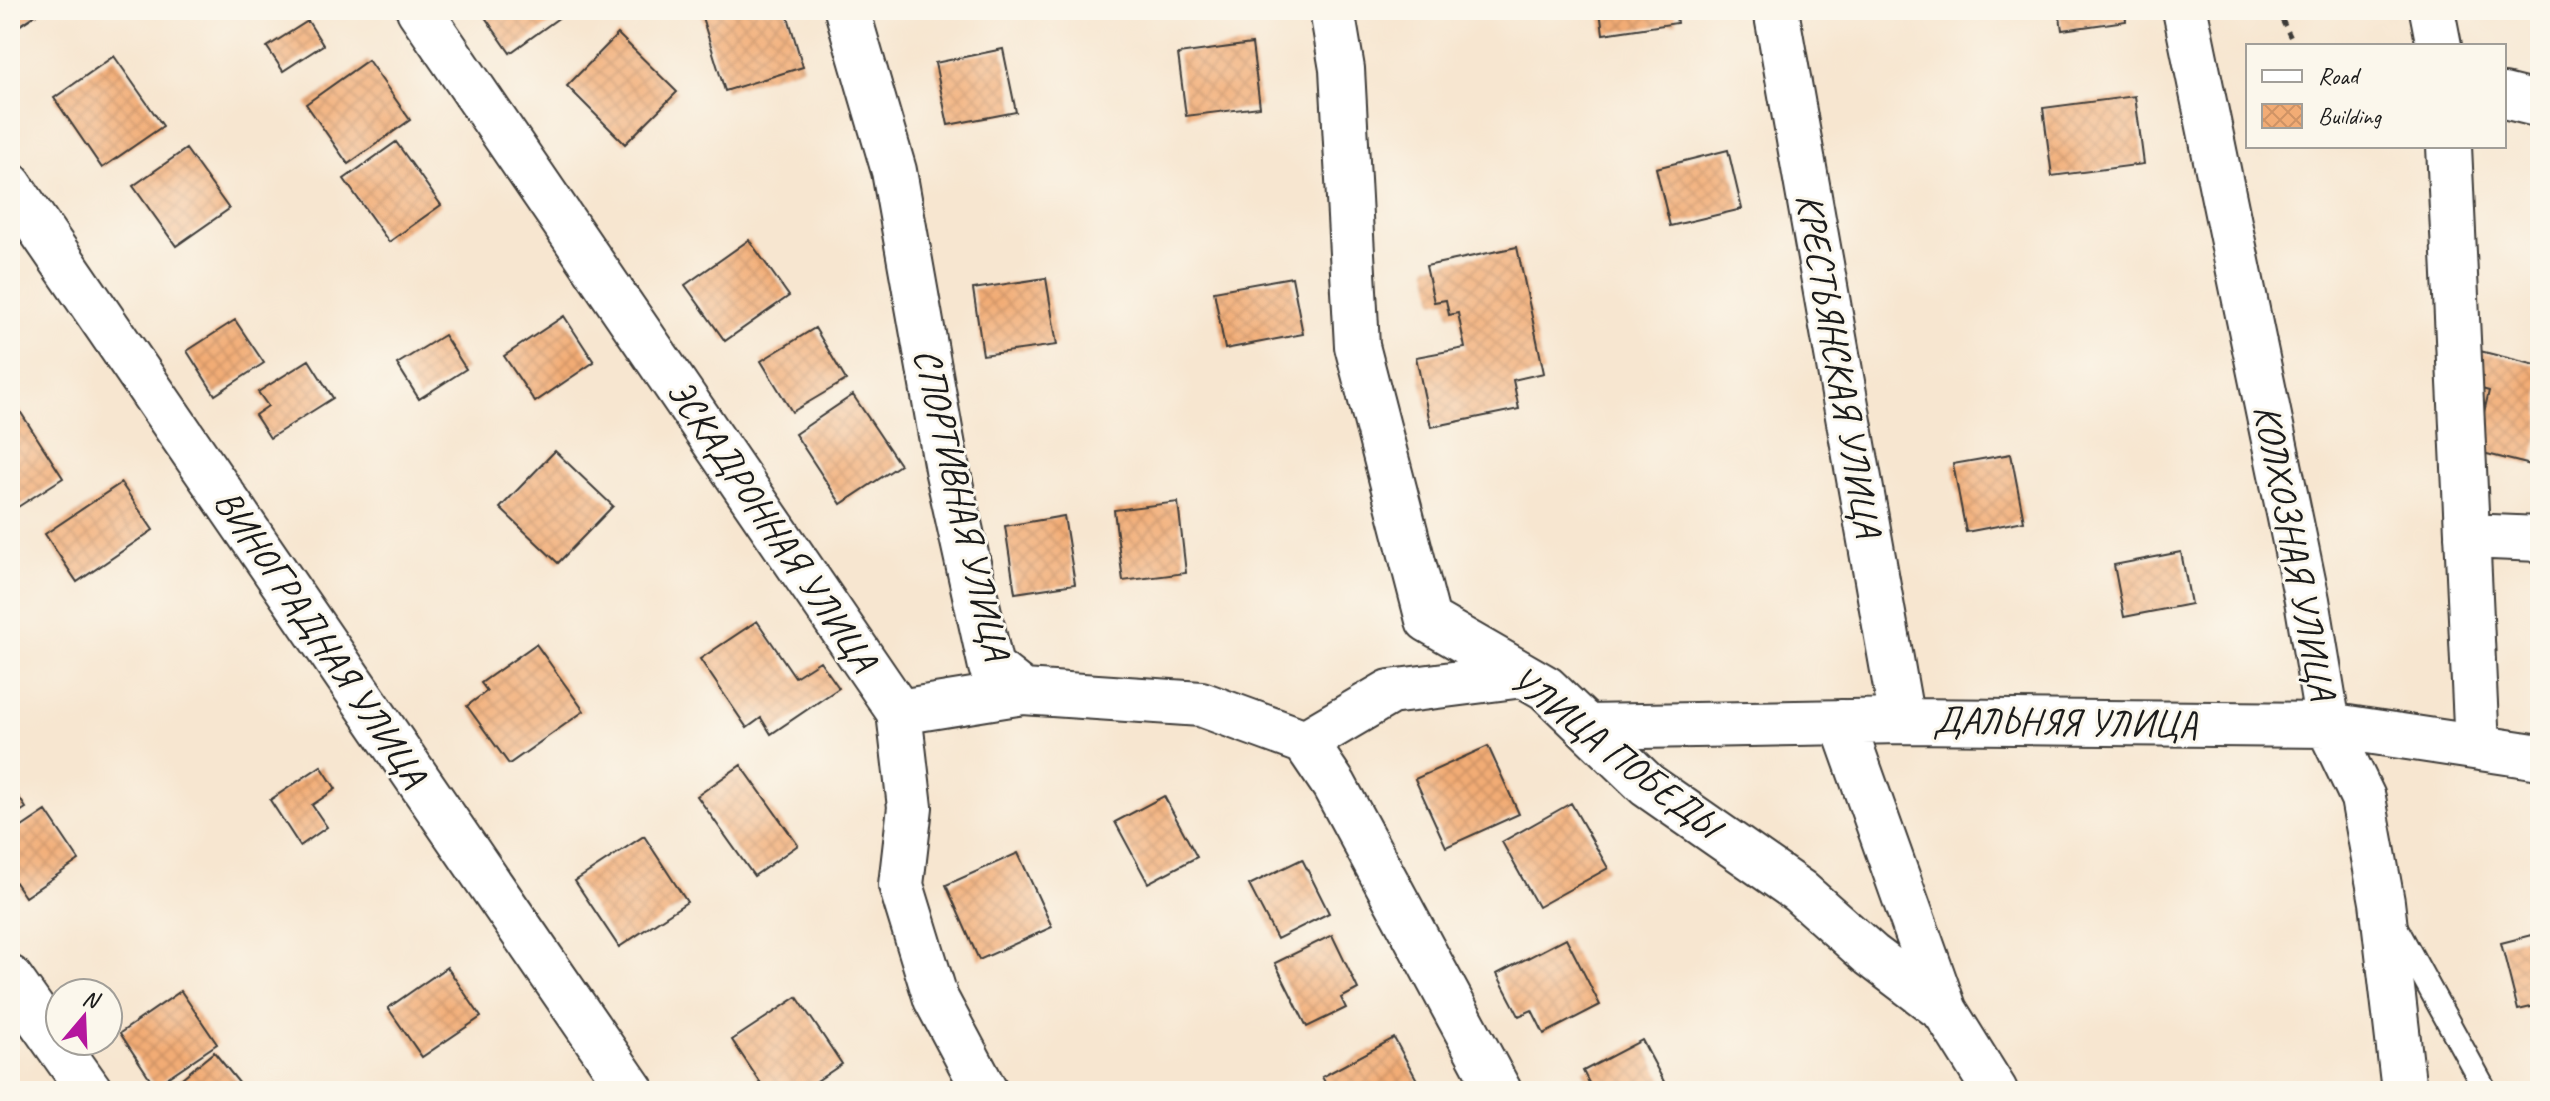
<svg xmlns="http://www.w3.org/2000/svg" width="2550" height="1101" font-family="Caveat,sans-serif">
  <defs>
    <pattern id="building-cross-hatch" width="8" height="8" patternUnits="userSpaceOnUse" patternTransform="scale(2)"><rect width="8" height="8" fill="#f2ac75"/><path d="M0 0l8 8M0 8l8-8" fill="none" stroke="#cf9365"/></pattern>
  </defs>
  <rect width="100%" height="100%" fill="#fbf7ec"/>
  <filter id="ink" filterUnits="userSpaceOnUse"><feTurbulence type="fractalNoise" baseFrequency=".0125" numOctaves="2"/><feDisplacementMap in="SourceGraphic" scale="16" xChannelSelector="R" yChannelSelector="G"/><feConvolveMatrix kernelMatrix="1 2 1 2 8 2 1 2 1" color-interpolation-filters="sRGB"/></filter>
  <filter id="wash" filterUnits="userSpaceOnUse"><feTurbulence type="fractalNoise" baseFrequency=".006" numOctaves="4" result="noise"/><feDisplacementMap in="SourceGraphic" scale="32" xChannelSelector="R" yChannelSelector="G"/><feGaussianBlur stdDeviation="1.8" result="paint"/><feColorMatrix in="noise" values="0 0 0 0 0 0 0 0 0 0 0 0 0 0 0 0 0 1.4 0 .05"/><feComposite in="paint" operator="in"/></filter>
  <g filter="url(#wash)">
    <rect width="100%" height="100%" fill="#f7e6d0"/>
    <g id="blocks">
      <!-- building -->
      <path fill="url(#building-cross-hatch)" d="M10 10H43L10 32Z
        M480 10H561L564 14 510 53Z
        M714 10H786L803 67 725 91 701 14Z
        M1600 10H1675L1677 23 1603 34Z
        M2059 10H2125L2126 21 2062 30Z
        M308 21 323 45 283 71 267 47Z
        M618 34 677 92 625 144 567 86Z
        M1252 44 1260 107 1186 116 1178 54Z
        M1003 49 1016 112 948 125 935 63Z
        M114 56 163 126 102 168 54 98Z
        M368 60 410 120 348 164 306 104Z
        M2135 96 2144 164 2052 176 2043 108Z
        M396 142 441 205 389 242 344 179Z
        M186 149 229 209 176 246 133 186Z
        M1728 150 1742 209 1670 226 1656 168Z
        M749 240 789 296 725 341 685 285Z
        M1517 247 1544 373 1513 380 1519 409 1431 427 1416 357 1465 348 1458 313 1449 315 1446 300 1434 302 1426 266Z
        M1292 277 1303 334 1225 349 1214 291Z
        M1046 278 1057 345 983 355 973 289Z
        M564 316 594 362 535 402 504 356Z
        M235 320 264 363 215 395 187 351Z
        M815 328 846 380 792 412 761 361Z
        M444 335 466 369 419 399 397 364Z
        M2480 351 2540 366V430L2531 465 2475 451 2489 391 2471 386Z
        M309 360 333 398 270 438 255 415 268 406 258 392Z
        M853 395 900 465 841 504 795 434Z
        M16 405 63 478 10 512V409Z
        M555 451 613 506 558 563 500 508Z
        M2011 454 2024 521 1966 532 1953 464Z
        M121 483 153 530 77 582 45 534Z
        M1178 502 1186 573 1123 581 1114 510Z
        M1064 516 1075 584 1015 593 1005 526Z
        M2181 552 2191 604 2124 617 2114 565Z
        M757 621 795 677 820 661 839 688 771 734 761 718 747 728 700 659Z
        M536 644 584 711 509 764 467 706 487 691 481 683Z
        M1488 746 1519 814 1446 847 1415 779Z
        M741 765 798 845 754 876 697 796Z
        M321 766 336 789 312 805 327 827 300 846 270 800Z
        M10 784 26 808 10 818Z
        M1164 796 1197 857 1148 883 1115 822Z
        M1571 803 1608 868 1538 907 1502 842Z
        M46 811 79 860 25 897 10 875V835Z
        M644 836 687 902 619 947 575 881Z
        M1018 853 1052 927 979 960 946 885Z
        M1302 859 1329 913 1277 939 1249 885Z
        M2540 933V1005L2518 1010 2501 943Z
        M1332 935 1358 989 1341 998 1346 1008 1307 1027 1275 963Z
        M1566 938 1600 1005 1544 1034 1532 1010 1519 1016 1497 974Z
        M447 967 481 1017 422 1057 388 1008Z
        M181 991 217 1044 155 1086 120 1033Z
        M797 997 842 1064 802 1091H766L732 1040Z
        M1394 1038 1423 1091H1330L1322 1077Z
        M1642 1040 1669 1091H1593L1583 1071Z
        M214 1052 240 1084 232 1091H166Z"/>
    </g>
  </g>
  <g filter="url(#ink)">
    <use href="#blocks" fill-opacity="0" stroke="#3d3a37" stroke-width="2"/>
    <g fill="none" stroke-linecap="round" stroke-linejoin="round">
      <defs>
        <path id="lane" d="M2396 927 2486 1091"/>
        <path id="street" d="M419 10 899 712 910 807 901 885 936 999 985 1091
          M847 10 894 171 947 469 991 667 1023 692 1201 704 1305 742 1334 785 1499 1091
          M1332 10 1342 69 1357 346 1428 620 1546 688 1647 785 1799 891 1871 955 1945 1011 1995 1091
          M1776 10 1902 721
          M2185 10 2307 600 2328 725 2363 798 2382 902 2404 1091
          M2432 10 2439 46
          M2504 96 2540 105
          M2449 146 2477 747
          M10 185 632 1091
          M2467 536 2540 539
          M899 712 1023 692
          M1842 722 1945 1011
          M1587 727 1902 721 2328 725 2540 757
          M1305 742 1390 692 1523 675
          M10 978 90 1091"/>
      </defs>
      <!-- lane casing -->
      <use href="#lane" stroke="#3d3a37" stroke-width="26"/>
      <!-- street casing -->
      <use href="#street" stroke="#3d3a37" stroke-width="48"/>
      <!-- path -->
      <path stroke="#3d3a37" stroke-width="5" stroke-dasharray="6 6" stroke-linecap="butt" d="M2277 10 2295 46"/>
      <!-- lane -->
      <use href="#lane" stroke="#fff" stroke-width="22"/>
      <!-- street -->
      <use href="#street" stroke="#fff" stroke-width="44"/>
    </g>
  </g>
  <g text-anchor="middle" dominant-baseline="central" stroke-width="6" stroke-linejoin="round" paint-order="stroke">
    <!-- street labels -->
    <g font-size="38" fill="#1c1c1c" stroke="#fbf7ec">
      <text transform="translate(1839 365) rotate(80)">КРЕСТЬЯНСКАЯ УЛИЦА</text>
      <text transform="translate(962 504) rotate(77)">СПОРТИВНАЯ УЛИЦА</text>
      <text transform="translate(772 525) rotate(56)">ЭСКАДРОННАЯ УЛИЦА</text>
      <text transform="translate(2295 552) rotate(79)">КОЛХОЗНАЯ УЛИЦА</text>
      <text transform="translate(321 638) rotate(56)">ВИНОГРАДНАЯ УЛИЦА</text>
      <text transform="translate(2065 722) rotate(1)">ДАЛЬНЯЯ УЛИЦА</text>
      <text transform="translate(1615 752) rotate(38)">УЛИЦА ПОБЕДЫ</text>
    </g>
  </g>
  <!-- margin -->
  <rect width="2550" height="1101" fill="none" stroke="#fbf7ec" stroke-width="40"/>
  <!-- legend -->
  <rect x="2246" y="44" width="260" height="104" fill="#fbf7ec" stroke="#a29f99" stroke-width="2"/>
  <rect x="2262" y="70" width="40" height="12" fill="#ffffff" stroke="#a29f99" stroke-width="2"/>
  <text x="2318" y="84" font-size="24" fill="#1c1c1c">Road</text>
  <rect x="2262" y="104" width="40" height="24" fill="url(#building-cross-hatch)" stroke="#a29f99" stroke-width="2"/>
  <text x="2318" y="124" font-size="24" fill="#1c1c1c">Building</text>
  <!-- north arrow -->
  <g transform="translate(84 1017) rotate(19)"><circle r="38" fill="#fbf7ec" stroke="#a29f99" stroke-width="2"/>
  <path d="M0-6L14 30L0 20L-14 30Z" fill="#b5179e"/>
  <text y="-12" font-size="22" font-weight="bold" text-anchor="middle" fill="#1c1c1c">N</text>
  </g>
</svg>
